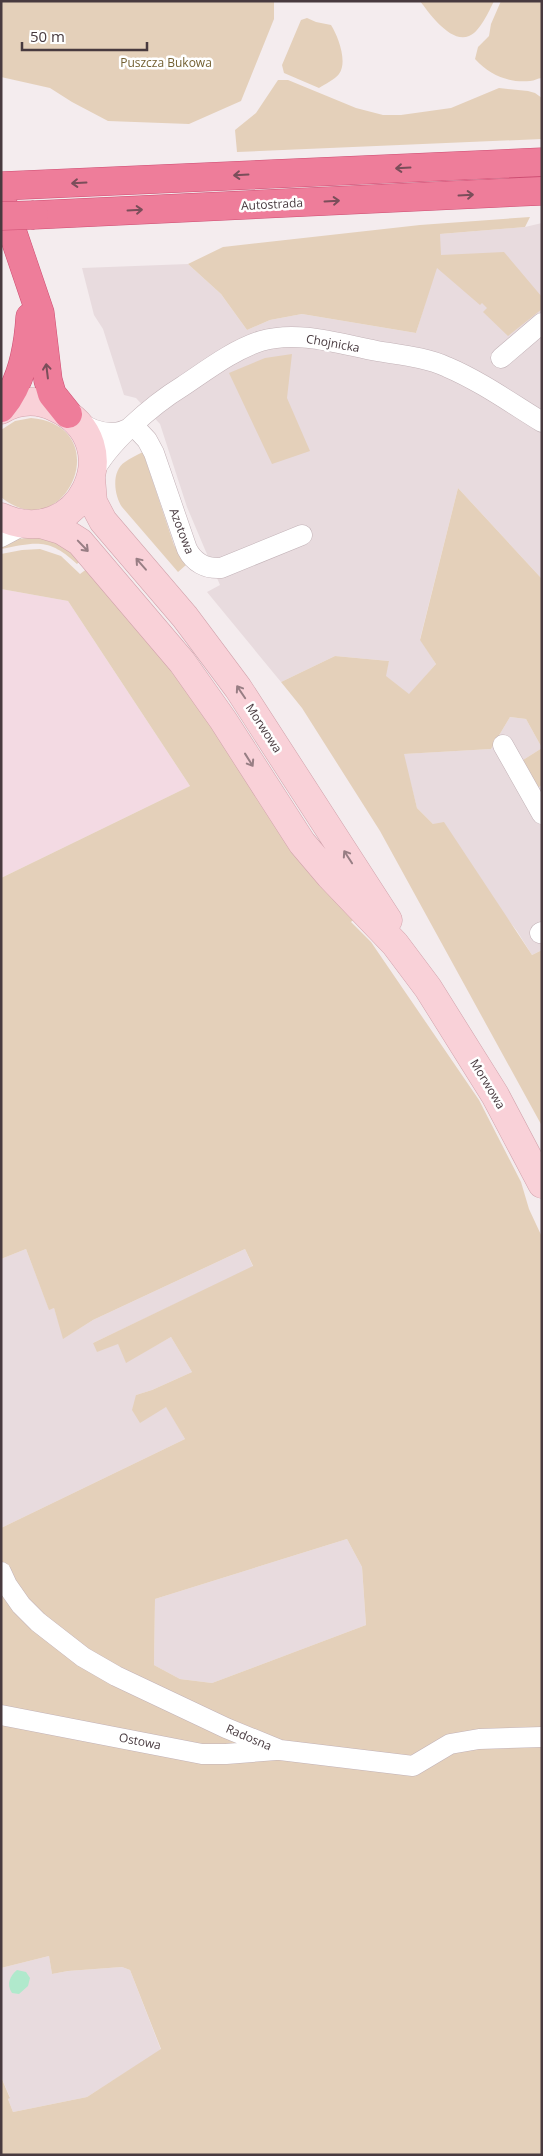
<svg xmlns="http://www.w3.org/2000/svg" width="543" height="2156" font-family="'Open Sans',sans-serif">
  <rect width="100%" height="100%" fill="#f4ecee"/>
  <!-- residential -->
  <path fill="#e8dbde" d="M542 223V579L458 488 420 639 436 664 409 695 385 676 389 661 335 656 281 682 207 592 220 585 187 507 160 424 136 398 124 395 103 329 94 315 82 268 188 264 221 294 247 330 270 320 302 314 416 333 440 255V234L525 227Z
    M510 717 526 719 542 748 523 760 537 787 542 785V950L532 955 517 931 433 824 417 808 403 754 491 749Z
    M26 1249 49 1309 54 1308 64 1338 93 1320 245 1249 253 1267 93 1343H118L126 1362 171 1337 192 1372 152 1390 136 1395 166 1406 185 1439 1 1528V1259Z
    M347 1539 362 1567 366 1625 212 1683 180 1679 154 1665 155 1599Z
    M49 1956 52 1974 68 1971 122 1967 130 1970 161 2050 87 2097 13 2112 8 2099 10 2097 1 2077V1968Z"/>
  <!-- commercial -->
  <path fill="#f3dae3" d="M1 589 68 601 190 786 1 878Z"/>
  <!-- green -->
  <path fill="#e4d0ba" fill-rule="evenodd" d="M1 1H274V19L241 101 189 124 108 121 72 102 50 88 1 77Z
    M420 1H494C489 11 480 32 469 36 451 44 429 13 420 1Z
    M501 1H542V78C537 78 535 81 530 81 508 83 490 75 475 59L478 47 489 36 491 24Z
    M307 18 316 22 331 25C338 36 348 62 339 74 334 80 325 84 319 88L284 73 282 65 301 20Z
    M278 80H288L356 108 383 115H401L451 108 499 88 528 91 535 93 542 98V139L237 152 235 130 256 113Z
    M530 217 525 227 440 234 441 255 504 252 542 297V309L508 336 483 312 487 308 482 303 480 305 437 268 416 333 302 314 270 320 247 330 221 294 188 264 223 247 420 225Z
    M292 354 287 398 310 451 272 464 229 373 265 358Z
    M31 418C119 426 65 550 1 497V430L15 421Z
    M143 452 174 545 186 565 178 572 122 507C114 495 111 471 125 462 130 458 137 455 143 452Z
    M458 488 542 579V748L526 719 510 717 491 749 404 754 417 808 433 824 444 822 532 955 542 950V1126L380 831 302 708 281 682 335 656 389 661 386 676 409 694 436 664 420 640Z
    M39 537 63 544 81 560 77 564C49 538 37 542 1 549V546L17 539Z
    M40 549 61 556 80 574 88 568 149 638 356 917 351 922 371 942 479 1100 521 1182 529 1209 542 1237V2155H1V2077L10 2098 8 2099 13 2112 87 2097 161 2049 130 1970 122 1967 68 1971 52 1974 49 1956 1 1968V1528L185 1439 166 1407 140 1423 132 1410 136 1395 152 1390 192 1372 171 1337 126 1363 118 1344 97 1352 93 1343 253 1266 245 1249 93 1320 63 1339 54 1308 49 1310 26 1249 1 1259V878L190 786 68 601 1 589V554L22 550ZM347 1539 362 1567 366 1625 212 1683 180 1679 154 1665 155 1599Z
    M542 748V785L537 788 523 760Z"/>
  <!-- water -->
  <path fill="#b0e9cc" d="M17 1970 26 1972 30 1978 28 1986 19 1994 12 1993C6 1984 10 1976 17 1970Z"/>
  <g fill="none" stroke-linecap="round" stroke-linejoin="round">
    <defs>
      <path id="street" d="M501 358 542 323
        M75 420C92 431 113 439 131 427
        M133 425 147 440 154 453 187 549C194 563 206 569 221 568L302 535
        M92 475C108 443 152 405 183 386 207 370 233 350 261 341 298 330 340 344 377 351 400 355 425 357 447 367 480 381 511 403 542 422
        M1 537 18 528 33 525
        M503 745 542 814
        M540 933 542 932
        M1 1572 7 1585 21 1605 38 1622 83 1657 116 1676 226 1728 280 1750 413 1766 450 1744 479 1739 542 1737
        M1 1715 202 1754H226L276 1750"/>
      <path id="secondary" d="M1 410C18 400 38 399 56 408 131 442 80 553 1 517
        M91 478 93 502 103 521 185 617 238 688 388 920
        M41 524 61 530 80 542 182 662 223 720 302 843 330 876 395 944 428 988 495 1095 542 1184"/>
      <path id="highway" d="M1 186 542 162
        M1 198 40 313 48 380 52 394 68 414
        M34 215 542 191
        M1 408C22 383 28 349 30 317"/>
    </defs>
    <!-- street casing -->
    <use href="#street" stroke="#c2b2b7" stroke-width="21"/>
    <!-- secondary casing -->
    <use href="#secondary" stroke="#d1a3ac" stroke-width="29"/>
    <!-- highway casing -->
    <use href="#highway" stroke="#cd4d72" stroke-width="29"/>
    <!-- street -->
    <use href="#street" stroke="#fff" stroke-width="20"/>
    <!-- secondary -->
    <use href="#secondary" stroke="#f9d1d8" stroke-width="28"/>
    <!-- highway -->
    <use href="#highway" stroke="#ee7d9a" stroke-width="28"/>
    <defs>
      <path id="highway-bridge" d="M1 216 34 215"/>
    </defs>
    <!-- highway-bridge casing -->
    <use href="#highway-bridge" stroke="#cd4d72" stroke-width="29" stroke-linecap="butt"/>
    <!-- highway-bridge -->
    <use href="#highway-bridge" stroke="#ee7d9a" stroke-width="28"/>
  </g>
  <!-- one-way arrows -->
  <defs><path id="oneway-shaft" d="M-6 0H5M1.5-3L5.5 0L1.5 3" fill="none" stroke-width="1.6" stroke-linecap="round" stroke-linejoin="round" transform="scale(1.25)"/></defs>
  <g stroke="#7a4e5a">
    <use href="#oneway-shaft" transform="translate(403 168) rotate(177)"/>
    <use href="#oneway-shaft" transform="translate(241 175) rotate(177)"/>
    <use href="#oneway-shaft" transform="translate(79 183) rotate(177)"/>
    <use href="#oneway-shaft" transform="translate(466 195) rotate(-3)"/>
    <use href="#oneway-shaft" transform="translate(332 201) rotate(-3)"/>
    <use href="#oneway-shaft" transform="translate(135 210) rotate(-3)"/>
    <use href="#oneway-shaft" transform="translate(47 371) rotate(-97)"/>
  </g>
  <g stroke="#987e84">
    <use href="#oneway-shaft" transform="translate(83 546) rotate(46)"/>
    <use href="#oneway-shaft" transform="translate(141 564) rotate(-131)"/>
    <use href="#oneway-shaft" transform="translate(241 692) rotate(-124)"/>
    <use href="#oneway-shaft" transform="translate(249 760) rotate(58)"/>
    <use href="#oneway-shaft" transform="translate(348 857) rotate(-123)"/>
  </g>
  <g text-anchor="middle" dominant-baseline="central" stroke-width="5" stroke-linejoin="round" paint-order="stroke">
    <!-- park labels -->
    <g font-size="12" fill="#746133" stroke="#fff">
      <text x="166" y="62">Puszcza Bukowa</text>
    </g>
    <!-- street labels -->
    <g font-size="12" fill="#483a3f" stroke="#fff">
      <text transform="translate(272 204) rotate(-3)">Autostrada</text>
      <text transform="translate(333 343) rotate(10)">Chojnicka</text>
      <text transform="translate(182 531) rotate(69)">Azotowa</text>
      <text transform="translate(264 728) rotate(57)">Morwowa</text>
      <text transform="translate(488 1084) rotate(59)">Morwowa</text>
      <text transform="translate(249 1737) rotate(23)">Radosna</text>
      <text transform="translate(140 1741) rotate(11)">Ostowa</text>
    </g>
  </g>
  <!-- border -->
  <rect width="543" height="2156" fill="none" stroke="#483a3f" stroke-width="5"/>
  <!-- scale -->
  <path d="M22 42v8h125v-8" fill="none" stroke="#483a3f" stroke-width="2.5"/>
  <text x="30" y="42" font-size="15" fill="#483a3f" stroke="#ffffff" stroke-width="4" paint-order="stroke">50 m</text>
</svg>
